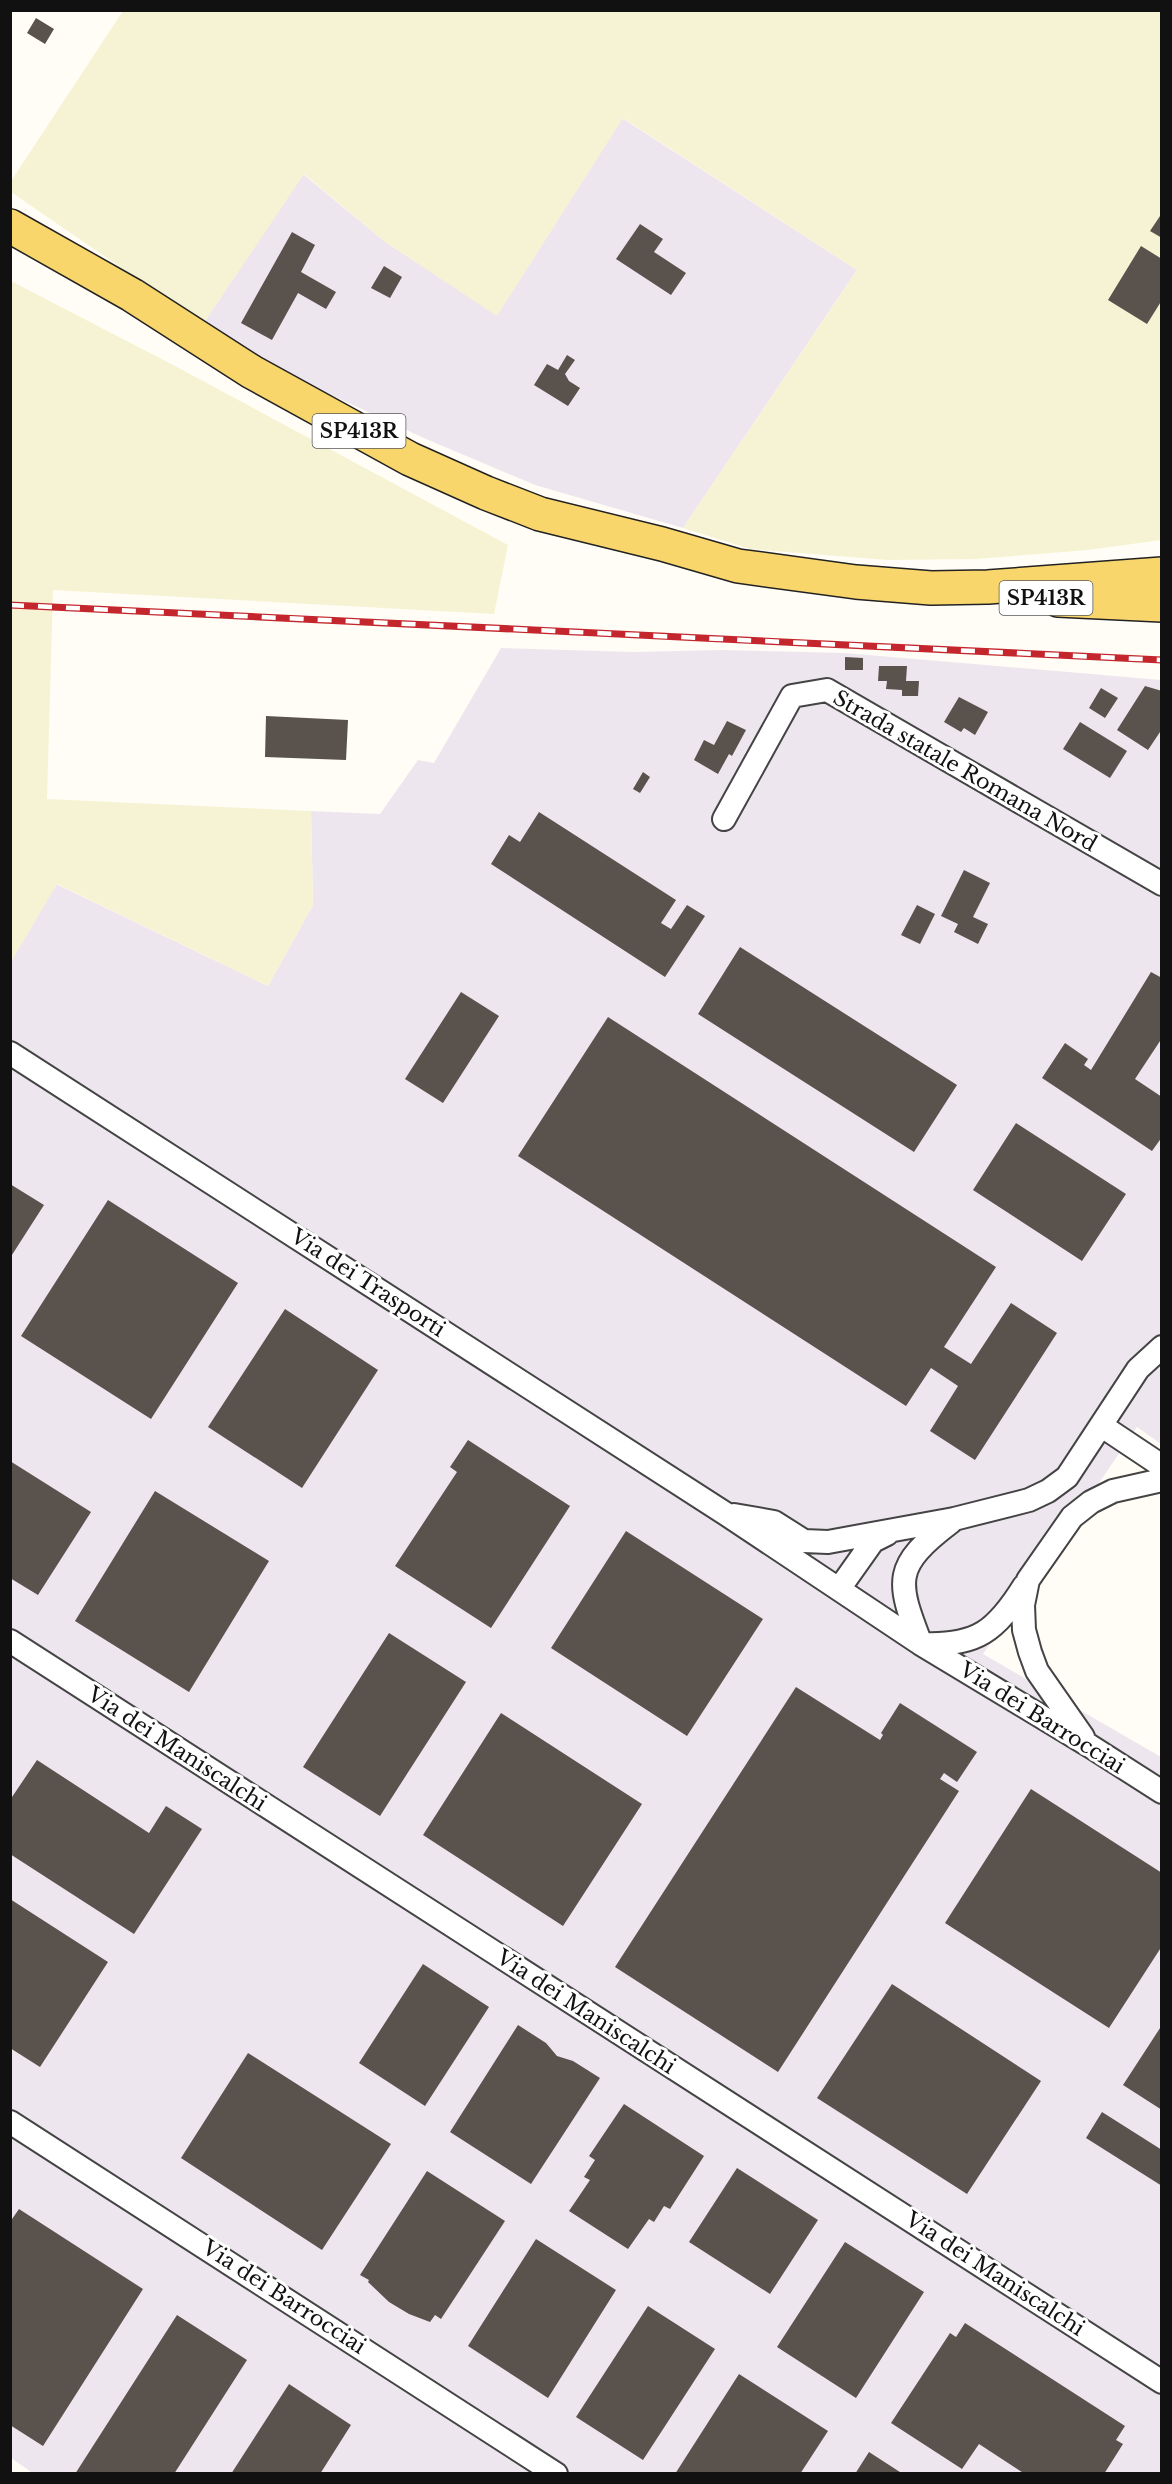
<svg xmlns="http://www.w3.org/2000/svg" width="1172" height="2484" font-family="'Libre Baskerville',serif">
  <rect width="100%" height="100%" fill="#fffdf5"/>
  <!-- industrial -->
  <path fill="#eee6ef" d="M622 118 857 270 683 528 535 485 426 439 282 372 203 324 303 174 384 241 497 315Z
    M501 648 633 652 721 650 845 653 1161 680V1444L1137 1427 983 1654 1161 1757V2473L34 2474 11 2458 10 962 56 884 268 986 313 905 311 811 380 814 418 760 434 763Z"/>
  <!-- farmland -->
  <path fill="#f6f3d4" d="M123 11H1161V540L1088 550 976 559 888 560 750 549 683 528 857 270 623 118 497 316 384 241 304 174 203 324 11 192V181Z
    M11 281 175 366 508 545 494 614 53 590 47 799 311 811 313 905 268 986 57 884 11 962Z"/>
  <!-- building -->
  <path fill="#5a524d" d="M36 18 54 29 45 44 27 33Z
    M1162 213V238L1150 231Z
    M640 224 663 239 654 252 686 273 671 295 616 259Z
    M292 232 315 245 301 272 336 292 326 309 298 293 272 340 241 323Z
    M1141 246 1162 259V300L1147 324 1108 300Z
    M384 266 402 277 390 298 371 288Z
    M567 355 575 360 565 374 569 381 580 388 568 406 534 385 547 364 558 370Z
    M845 657 863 658V670H845Z
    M879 666H907L906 681H919L918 696H902V690L886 689 887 681H878Z
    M1145 686 1162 691V729L1148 750 1117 730Z
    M1101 688 1118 698 1105 718 1089 708Z
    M959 697 988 712 975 735 964 728 961 732 944 722Z
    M266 716 348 720 346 760 265 757Z
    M727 721 746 730 732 756 729 754 718 774 694 760 704 740 714 745Z
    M1080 722 1127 751 1110 778 1063 749Z
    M643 772 650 777 640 793 633 789Z
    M539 812 676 900 661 923 671 929 687 905 705 916 665 977 491 864 509 835 520 842Z
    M964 870 990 883 973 917 988 924 978 944 954 932 958 924 941 916Z
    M917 905 935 914 920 944 901 935Z
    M740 947 957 1085 914 1152 698 1014Z
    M1151 972 1162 978V1038L1135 1079 1162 1097V1137L1152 1151 1042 1078 1065 1043 1088 1059 1084 1065 1091 1070Z
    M461 992 499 1016 443 1103 405 1079Z
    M608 1017 996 1267 944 1347 971 1364 1011 1303 1057 1333 975 1460 930 1431 958 1386 931 1368 906 1406 518 1156Z
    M1016 1123 1126 1194 1082 1261 973 1190Z
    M10 1184 44 1205 10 1258Z
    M108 1200 238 1283 151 1419 21 1336Z
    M285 1309 378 1370 302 1488 208 1427Z
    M468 1440 570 1506 491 1628 395 1566 457 1472 450 1467Z
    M10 1461 91 1512 38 1595 10 1578Z
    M155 1491 269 1561 189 1692 75 1621Z
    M626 1531 763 1619 687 1736 551 1648Z
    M389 1633 466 1682 380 1816 303 1767Z
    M796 1687 880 1740 883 1735 881 1733 900 1703 977 1752 957 1782 944 1773 940 1779 959 1791 778 2072 615 1967Z
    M501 1713 642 1804 563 1926 423 1835Z
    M37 1760 149 1833 166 1806 202 1829 134 1934 10 1854V1800Z
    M1031 1789 1162 1873V1946L1109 2028 945 1923Z
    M10 1899 108 1962 40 2067 10 2048Z
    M423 1964 489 2007 425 2106 359 2063Z
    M892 1984 1041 2081 967 2194 817 2098Z
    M518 2025 546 2043 557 2056 573 2061 600 2078 531 2184 450 2132Z
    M1162 2025V2110L1123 2085Z
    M248 2053 391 2144 322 2250 181 2158Z
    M624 2104 704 2156 670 2209 664 2206 654 2222 649 2219 628 2249 569 2211 590 2180 584 2177 595 2160 589 2156Z
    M1102 2112 1162 2150V2186L1086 2138Z
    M737 2168 818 2220 770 2294 689 2242Z
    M427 2171 505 2221 441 2319 435 2315 430 2322 409 2314 389 2302 368 2282 369 2280 360 2275Z
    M19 2209 143 2289 43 2446 10 2425V2222Z
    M536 2239 616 2290 548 2398 468 2346Z
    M845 2242 924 2292 856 2398 777 2347Z
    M648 2306 715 2349 643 2460 576 2417Z
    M177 2315 247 2360 174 2474H75Z
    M965 2323 1125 2426 1116 2440 1123 2444 1104 2474H1025L979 2444 962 2469 891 2423 950 2333 956 2337Z
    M739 2374 828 2431 800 2474H675Z
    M289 2384 351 2425 320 2474H231Z
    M869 2452 903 2474H855Z"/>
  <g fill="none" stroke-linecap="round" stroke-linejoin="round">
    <defs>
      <path id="street" d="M724 819 792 696 827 690 1162 884
        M10 1053 726 1514 921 1644 1090 1746 1162 1792
        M1102 1426 1162 1466
        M734 1515 774 1522 804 1541 828 1542 954 1519 1029 1500 1048 1491 1067 1477 1138 1369 1162 1347
        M839 1589 873 1541 887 1534
        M10 1641 1162 2382
        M921 1644C896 1580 893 1566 951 1522
        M923 1644C977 1646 996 1631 1024 1586
        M1083 1737 1037 1671 1030 1652 1024 1630 1023 1605 1028 1580 1072 1517 1091 1502 1113 1491 1162 1480
        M10 2122 556 2474"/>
      <path id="primary" d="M10 226 132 295 252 372 410 459 486 493 540 514 662 544 738 566 856 582 931 588 988 587 1162 574
        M1058 600 1162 605"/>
    </defs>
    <!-- street casing -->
    <use href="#street" stroke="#444" stroke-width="26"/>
    <!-- primary casing -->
    <use href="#primary" stroke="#222" stroke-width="36"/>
    <!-- street -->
    <use href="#street" stroke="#fff" stroke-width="22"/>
    <!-- primary -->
    <use href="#primary" stroke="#f9d66b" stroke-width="33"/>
    <defs>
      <path id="rail" d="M10 605 1162 660"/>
    </defs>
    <!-- rail casing -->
    <use href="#rail" stroke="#c4262e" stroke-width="7"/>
    <!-- rail -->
    <use href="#rail" stroke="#fff" stroke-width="4.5" stroke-dasharray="14" stroke-linecap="butt"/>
  </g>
  <g text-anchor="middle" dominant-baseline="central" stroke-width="6" stroke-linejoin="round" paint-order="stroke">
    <!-- shield labels -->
    <g fill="#fff" stroke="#585858" stroke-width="1.5">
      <rect x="312.5" y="414" width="93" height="34" rx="4.5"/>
      <rect x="999.5" y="581" width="93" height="34" rx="4.5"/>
    </g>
    <g font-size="20" font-weight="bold" fill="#111">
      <text x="359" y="431">SP413R</text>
      <text x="1046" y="598">SP413R</text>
    </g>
    <!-- street labels -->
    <g font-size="21" fill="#111" stroke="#fff">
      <text transform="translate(965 771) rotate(30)">Strada statale Romana Nord</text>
      <text transform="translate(368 1283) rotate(33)">Via dei Trasporti</text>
      <text transform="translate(1042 1718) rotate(32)">Via dei Barrocciai</text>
      <text transform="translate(177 1749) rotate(33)">Via dei Maniscalchi</text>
      <text transform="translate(586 2012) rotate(33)">Via dei Maniscalchi</text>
      <text transform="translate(995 2274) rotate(33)">Via dei Maniscalchi</text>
      <text transform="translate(284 2297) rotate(33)">Via dei Barrocciai</text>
    </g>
  </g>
  <!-- border -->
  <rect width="1172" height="2484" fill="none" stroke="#111111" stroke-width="24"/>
</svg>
